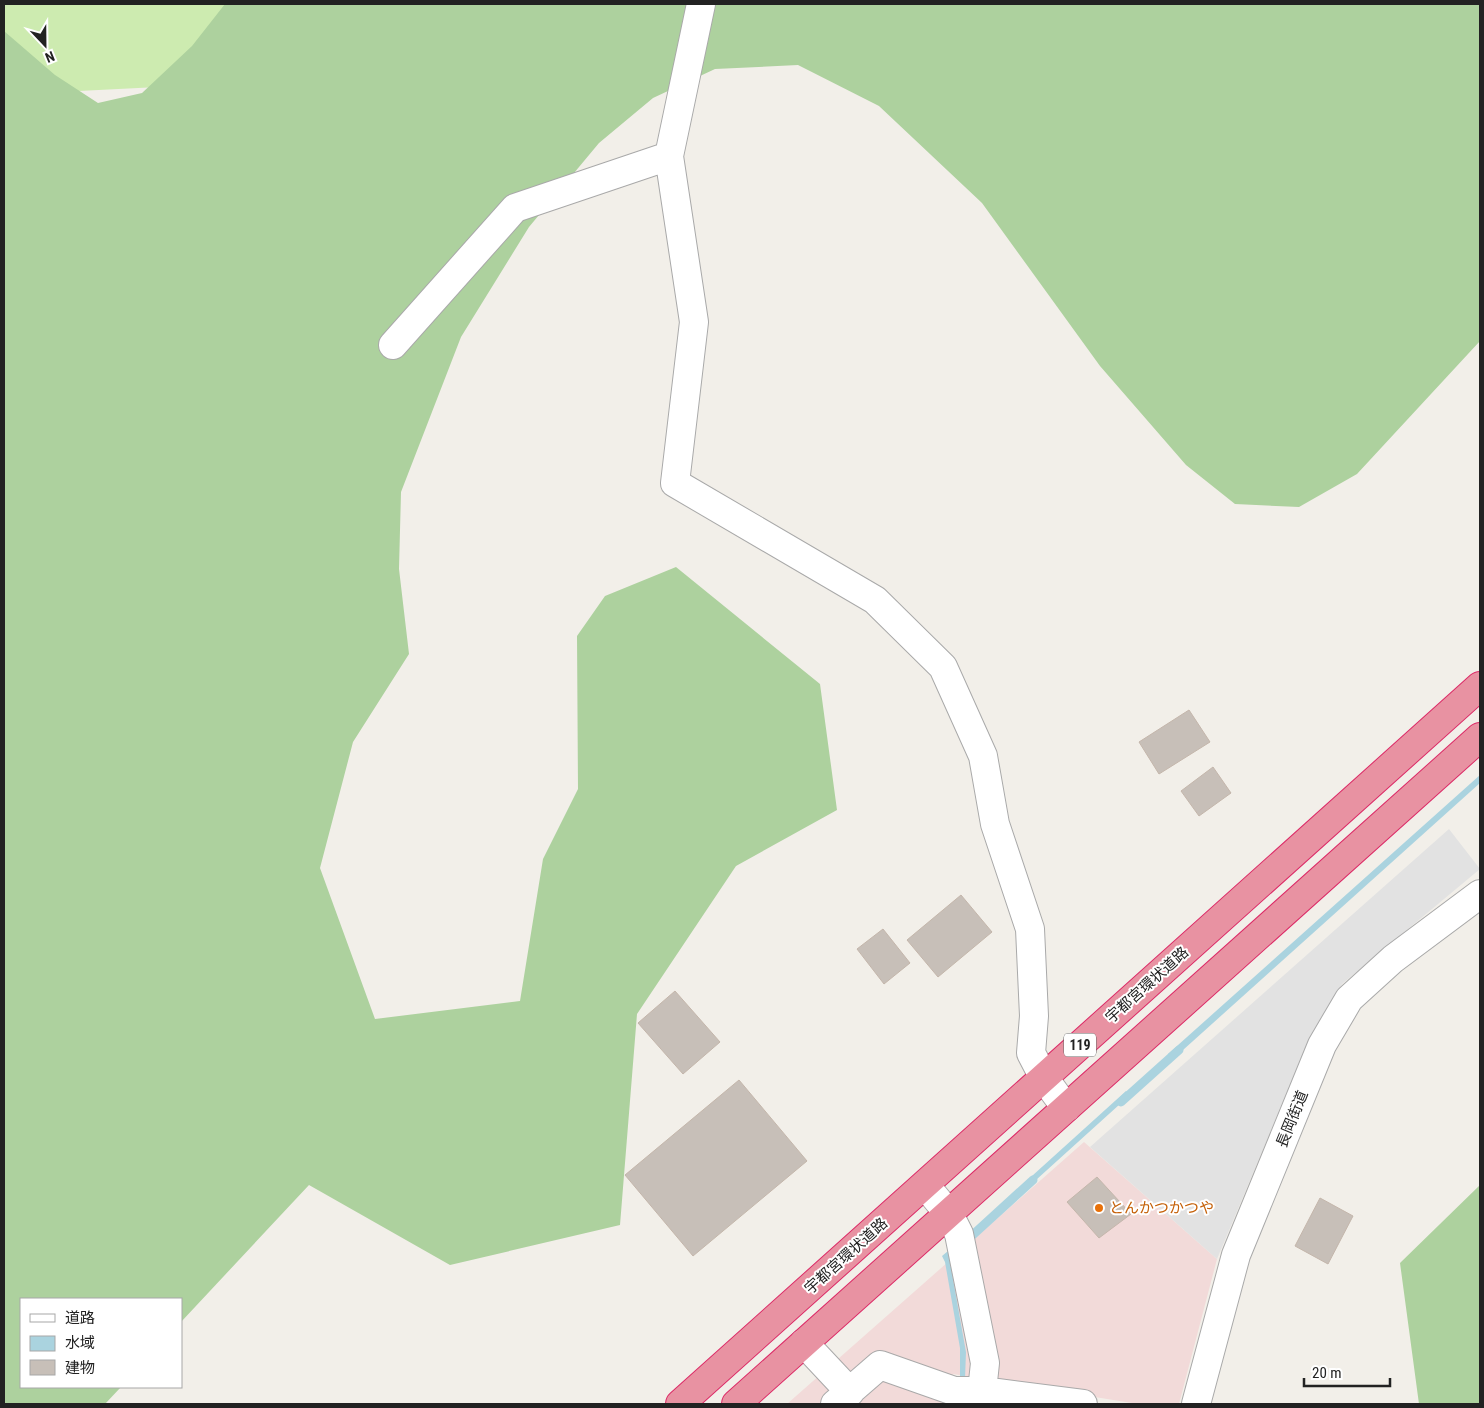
<svg xmlns="http://www.w3.org/2000/svg" width="1484" height="1408" font-family="'Roboto Condensed','Noto Sans JP',sans-serif">
  <rect width="100%" height="100%" fill="#f2efe9"/>
  <!-- commercial -->
  <path fill="#f2dad9" d="M1084 1142 1217 1259 1179 1404H1138L953 1374 941 1404H787Z"/>
  <!-- grass -->
  <path fill="#cdebb0" d="M4 4H233L178 86 19 94 4 82Z"/>
  <!-- forest -->
  <path fill="#add19e" d="M225 4H1480V341L1357 474 1299 507 1235 504 1186 465 1100 366 982 203 879 106 798 65 715 69 653 98 599 143 529 227 461 337 401 492 399 569 409 654 353 742 320 868 375 1019 520 1001 543 859 578 789 577 636 605 596 676 567 820 684 837 810 736 866 637 1014 620 1225 450 1265 309 1185 181 1322V1299H21V1387H121L105 1404H4V31L55 75 98 103 142 93 192 46Z
    M1480 1185V1404H1419L1400 1263Z"/>
  <!-- parking -->
  <path fill="#e2e2e2" d="M1449 829 1480 869 1342 984 1303 1054 1217 1259 1090 1147Z"/>
  <!-- water -->
  <path fill="#aad3df" d="M1480 775V783L1173 1059 1168 1054Z
    M1126 1091 1130 1095 1026 1189 1022 1185Z
    M948 1251 966 1352 965 1379 960 1377V1348L945 1262 942 1256Z"/>
  <g fill="none" stroke-linecap="round" stroke-linejoin="round">
    <!-- stream -->
    <path stroke="#aad3df" stroke-width="9" d="M1121 1102 1179 1050
      M965 1242 1033 1180"/>
  </g>
  <!-- building -->
  <path fill="#c7bfb8" stroke="#c4b6ab" d="M1189 710 1210 742 1159 774 1139 742Z
    M1213 767 1231 793 1199 816 1181 791Z
    M961 895 992 932 938 977 907 940Z
    M883 929 910 963 884 984 857 949Z
    M675 991 720 1042 683 1074 638 1023Z
    M739 1080 807 1161 693 1256 625 1175Z
    M1097 1177 1131 1214 1099 1238 1067 1202Z
    M1320 1198 1353 1216 1328 1264 1295 1246Z"/>
  <g fill="none" stroke-linecap="round" stroke-linejoin="round">
    <defs>
      <path id="minor" d="M701 4 669 156 694 322 675 483 875 600 943 667 983 756 995 824 1030 929 1034 1016 1031 1053 1044 1078 1066 1108
        M393 345 515 208 669 156
        M925 1185 949 1214 959 1234 985 1363 982 1391 1083 1404
        M804 1343 850 1392
        M835 1404 880 1365 954 1391H982
        M1196 1404 1236 1255 1322 1045 1349 999 1393 959 1480 894"/>
      <path id="highway" d="M680 1404 1480 686
        M736 1404 1480 737"/>
    </defs>
    <!-- minor casing -->
    <use href="#minor" stroke="#a9a9a9" stroke-width="30"/>
    <!-- highway casing -->
    <use href="#highway" stroke="#dc2a67" stroke-width="30"/>
    <!-- minor -->
    <use href="#minor" stroke="#fff" stroke-width="28"/>
    <!-- highway -->
    <use href="#highway" stroke="#e892a2" stroke-width="28"/>
  </g>
  <!-- markers -->
  <circle fill="#e8710a" stroke="#fff" stroke-width="2" cx="1099" cy="1208" r="5"/>
  <g text-anchor="middle" dominant-baseline="central" stroke-width="4" stroke-linejoin="round" paint-order="stroke">
    <!-- shield labels -->
    <rect fill="#fff" stroke="#646464" stroke-width="1" x="1064" y="1033.5" width="32" height="23" rx="4"/>
    <g font-size="14" font-weight="bold" fill="#222">
      <text x="1080" y="1045">119</text>
    </g>
    <!-- street labels -->
    <g font-size="15" fill="#222" stroke="#fff">
      <text transform="translate(1147 985) rotate(-42)">宇都宮環状道路</text>
      <text transform="translate(1292 1119) rotate(-68)">長岡街道</text>
      <text transform="translate(846 1256) rotate(-42)">宇都宮環状道路</text>
    </g>
    <!-- food labels -->
    <g font-size="15" fill="#c56008" stroke="#fff" text-anchor="start">
      <text x="1109" y="1208">とんかつかつや</text>
    </g>
  </g>
  <!-- border -->
  <rect width="1484" height="1408" fill="none" stroke="#222222" stroke-width="10"/>
  <!-- legend -->
  <rect x="20" y="1298" width="162" height="90" fill="#ffffff" stroke="#a7a7a7"/>
  <rect x="30" y="1314" width="25" height="8" fill="#ffffff" stroke="#a7a7a7"/>
  <text x="65" y="1323" font-size="15" fill="#222222">道路</text>
  <rect x="30" y="1336" width="25" height="15" fill="#aad3df" stroke="#a7a7a7"/>
  <text x="65" y="1348" font-size="15" fill="#222222">水域</text>
  <rect x="30" y="1360" width="25" height="15" fill="#c7bfb8" stroke="#a7a7a7"/>
  <text x="65" y="1373" font-size="15" fill="#222222">建物</text>
  <!-- north arrow -->
  <g transform="translate(45 45) rotate(158)" stroke="#ffffff" stroke-width="4" paint-order="stroke">
  <path d="M0-4L9 19L0 12L-9 19Z" fill="#222222"/>
  <text y="-8" font-size="14" font-weight="bold" text-anchor="middle" fill="#222222">N</text>
  </g>
  <!-- scale -->
  <path d="M1304 1378v8h86v-8" fill="none" stroke="#222222" stroke-width="2.5"/>
  <text x="1312" y="1378" font-size="15" fill="#222222" stroke="#ffffff" stroke-width="4" paint-order="stroke">20 m</text>
</svg>
